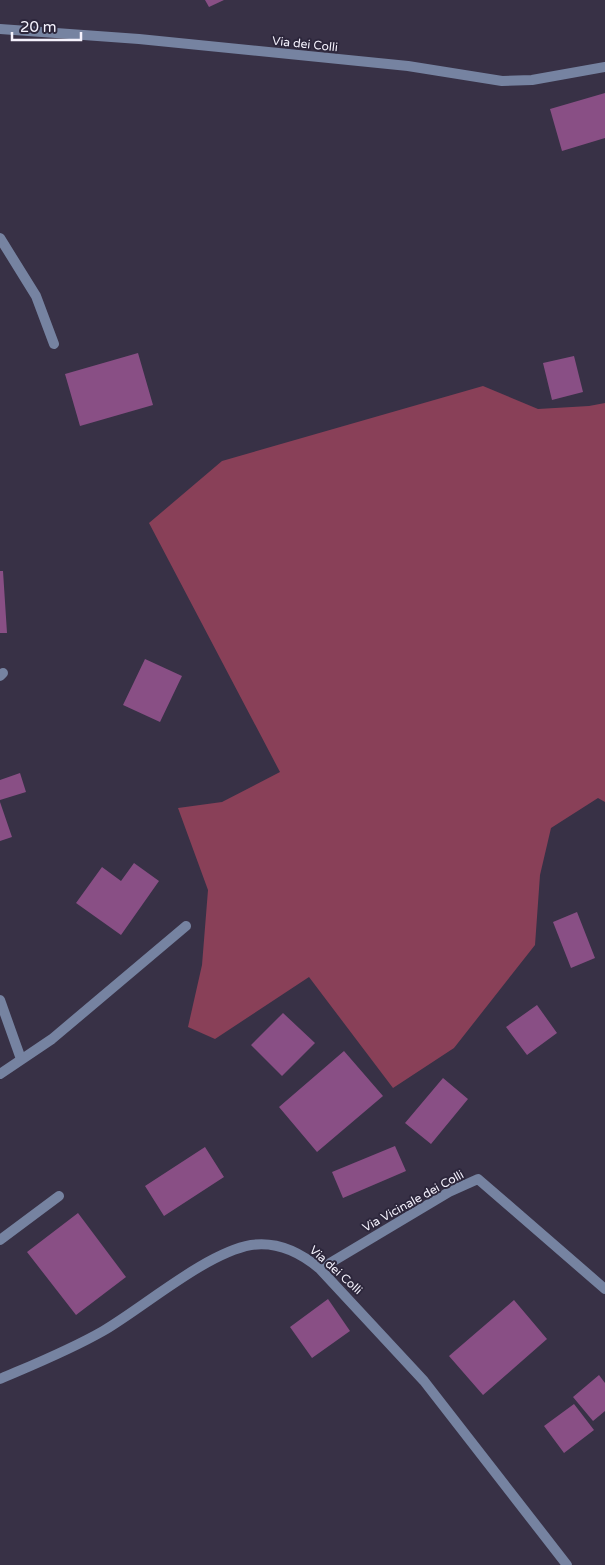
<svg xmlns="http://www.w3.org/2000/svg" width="605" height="1565" font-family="'Varela Round',sans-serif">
  <rect width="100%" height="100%" fill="#383146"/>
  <!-- green -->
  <path fill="#894058" d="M483 386 538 409 589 406 605 403V802L598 798 551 828 540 875 535 945 454 1048 393 1088 309 977 215 1039 188 1027 202 965 208 890 178 808 222 802 280 772 149 523 222 461Z"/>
  <!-- building -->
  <path fill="#894f85" d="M205 0H224L209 7Z
    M605 93V138L562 151 550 109Z
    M138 353 153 405 80 426 65 374Z
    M574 356 583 392 552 400 543 363Z
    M0 571H3L7 633H0Z
    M145 659 182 676 160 722 123 705Z
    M20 773 26 792 0 800V780Z
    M0 802 12 837 0 841Z
    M134 863 159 881 121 935 76 903 102 867 121 881Z
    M577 912 595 958 571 968 553 922Z
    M537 1005 557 1033 527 1055 506 1027Z
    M283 1013 315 1043 282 1076 251 1045Z
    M344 1051 383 1096 317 1152 279 1107Z
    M443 1078 468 1099 431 1144 405 1123Z
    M395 1146 406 1171 343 1198 332 1172Z
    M205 1147 224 1177 164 1216 145 1186Z
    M78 1213 126 1277 76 1315 27 1252Z
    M328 1299 350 1331 312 1358 290 1327Z
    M514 1300 547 1339 483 1395 449 1356Z
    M599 1375 605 1383V1411L593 1421 573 1397Z
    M574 1404 594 1430 564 1453 544 1426Z"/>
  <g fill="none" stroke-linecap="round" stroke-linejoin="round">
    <!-- lane -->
    <path stroke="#7683a1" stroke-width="10" d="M0 238 36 296 54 344"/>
    <!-- street -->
    <path stroke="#7683a1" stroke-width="10" d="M0 29 139 39 408 66 502 81 532 80 605 67
      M0 676 3 673
      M0 1000 21 1059
      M0 1074 52 1039 186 926
      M0 1240 59 1196
      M320 1269 449 1192 478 1179 605 1289
      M0 1379C35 1364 70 1350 103 1331 144 1307 206 1253 251 1245 278 1241 300 1252 320 1269L424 1381 567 1565"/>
  </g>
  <g text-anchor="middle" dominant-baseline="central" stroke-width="4" stroke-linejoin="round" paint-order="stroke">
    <!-- street labels -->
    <g font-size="12" fill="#f5f2fd" stroke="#2d273c">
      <text transform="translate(305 44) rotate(6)">Via dei Colli</text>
      <text transform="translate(413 1201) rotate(-29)">Via Vicinale dei Colli</text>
      <text transform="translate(336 1270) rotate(42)">Via dei Colli</text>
    </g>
  </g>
  <!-- scale -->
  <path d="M12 32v8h69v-8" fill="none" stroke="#f5f2fd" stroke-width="2.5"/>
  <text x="20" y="32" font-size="15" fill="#f5f2fd" stroke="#2d273c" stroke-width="4" paint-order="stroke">20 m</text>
</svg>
